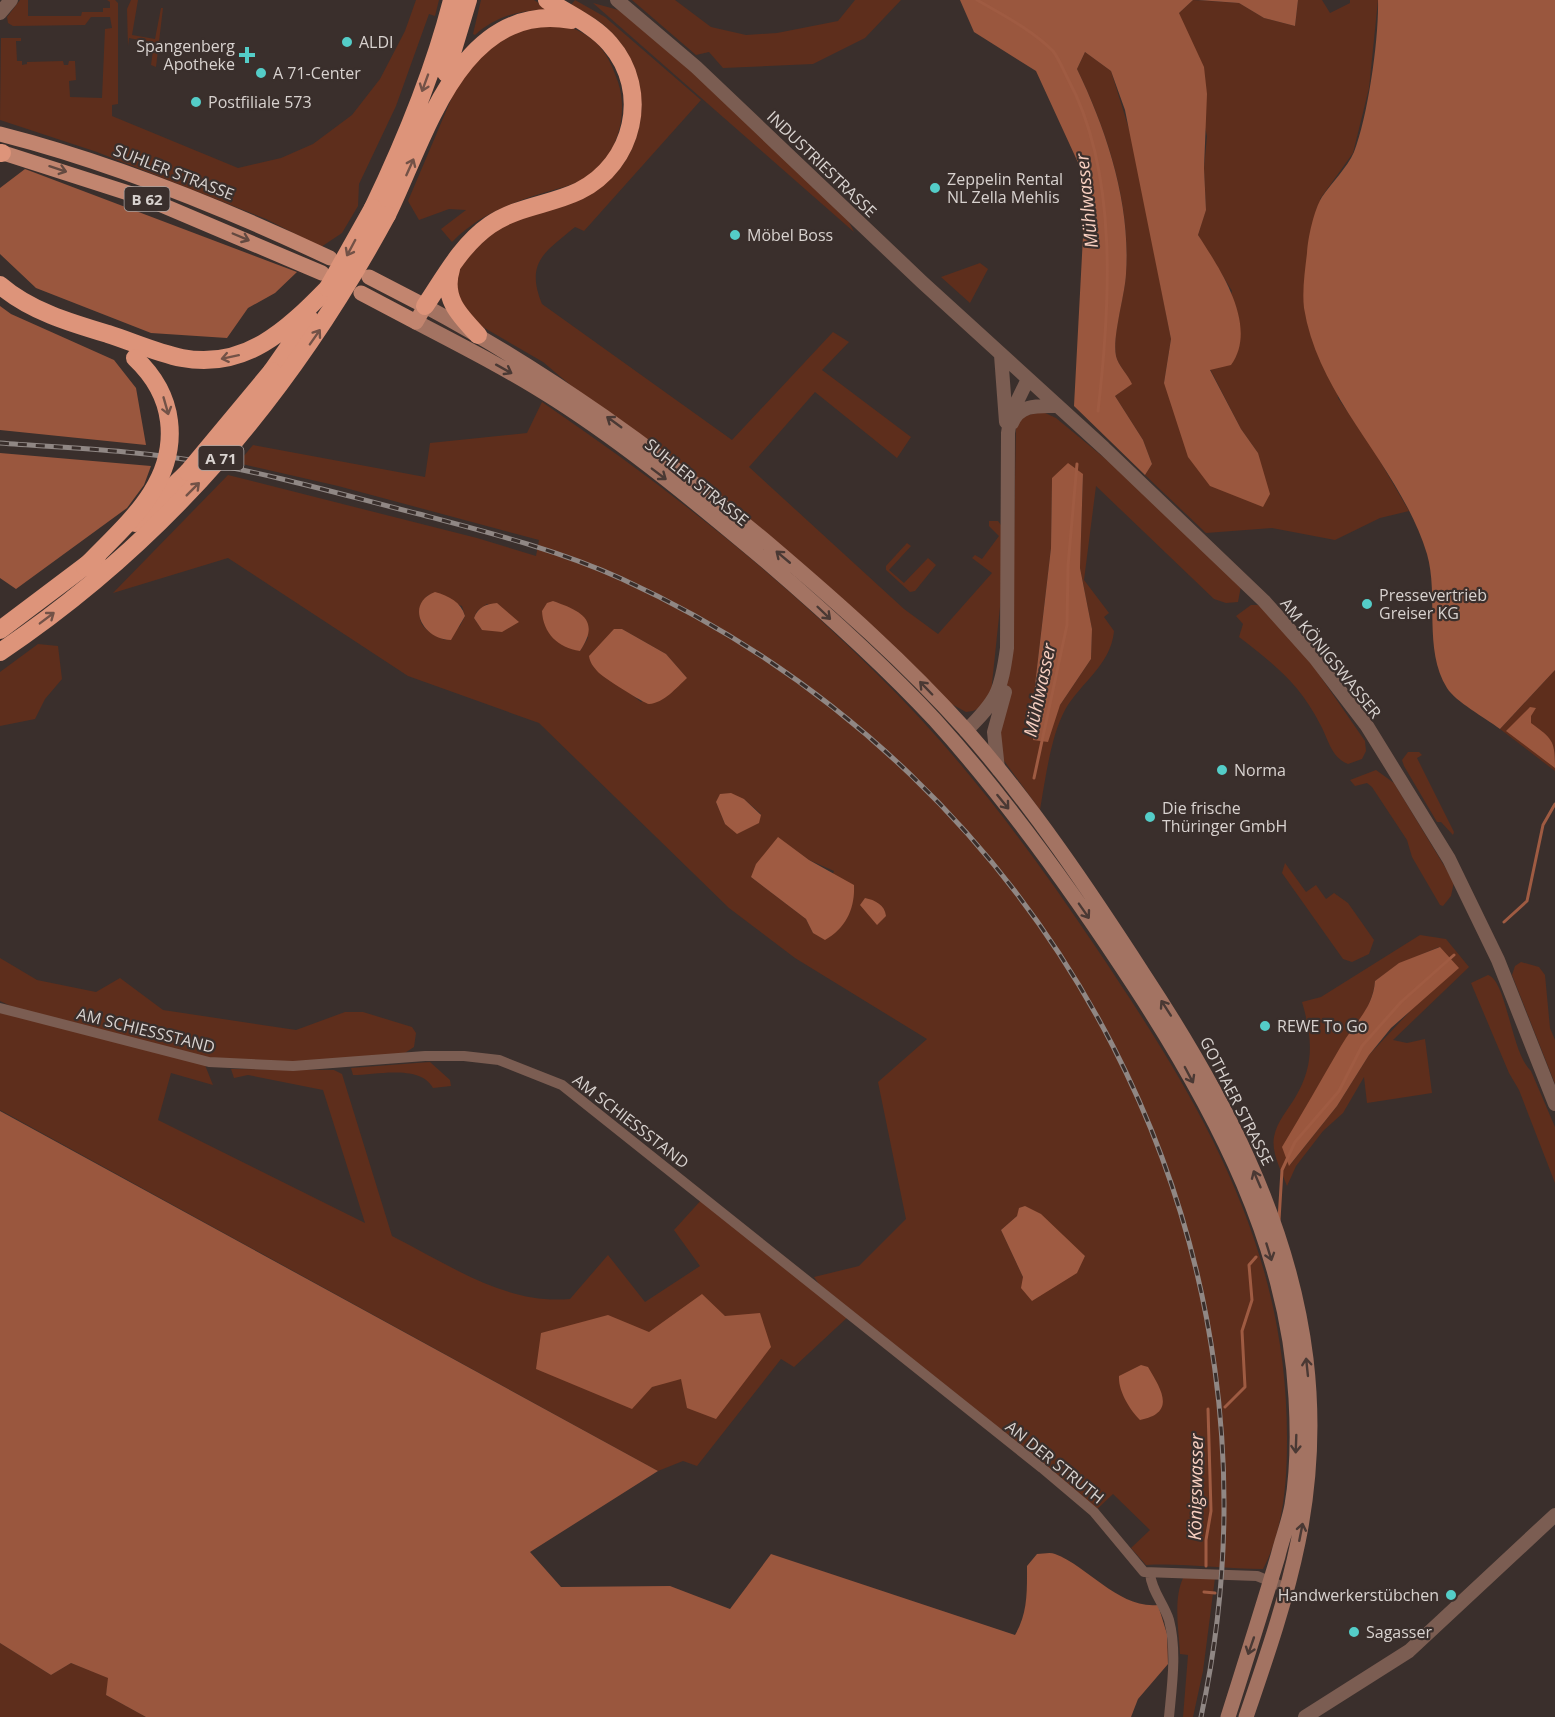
<svg xmlns="http://www.w3.org/2000/svg" width="1555" height="1717" font-family="'Open Sans',sans-serif">
  <rect width="100%" height="100%" fill="#3a2f2c"/>
  <!-- green -->
  <path fill="#5e2e1c" fill-rule="evenodd" d="M20 0H28V16H81L82 12H103V8H110V2L107 0H115L118 3V104L112 105V116L238 168 281 158 313 144 352 115 380 79 405 31 416 0H439L435 16 429 14 396 106 359 184 358 206 342 233 321 247 266 219 97 152 0 120 1 38H21V41H16L17 61H22V65L27 64V62L63 61 64 65H68L69 61H75L76 80 69 81 70 97 102 98 105 29 112 28 110 17H91L85 25 13 26 8 23 7 17Z
    M131 0H138L132 35 155 39 161 8H163L156 67 151 65 154 43 129 38 128 46 127 9Z
    M481 0H534L551 11C523 8 496 16 475 35L473 34Z
    M575 0 605 17 701 100 584 231 575 227C545 252 525 262 542 304L732 440 833 332 849 342 822 370 911 437 897 458 815 392 749 467 904 609 938 634 992 573 972 558 975 555 982 559 999 536 989 526V521H998L1001 525 1002 588 991 693 983 706 973 711 966 712 946 701 543 362 469 319 454 296C456 287 456 278 459 269 461 263 468 257 473 252 500 223 519 218 556 206 570 201 586 198 598 189 650 153 656 78 612 33 601 20 585 13 571 5Z
    M632 0H675L711 27 746 35 777 33 838 21 855 0H901L865 38 813 64 723 68 709 52 696 55Z
    M1193 0 1239 3 1264 18 1295 26 1298 0H1322L1330 13 1350 3V0H1378L1369 88 1353 153 1320 199 1338 398 1370 444 1409 511 1380 518 1335 540 1272 528 1206 533 1145 475 1152 464 1143 440 1115 396 1131 384C1128 375 1118 365 1116 356 1112 334 1125 296 1126 273 1131 203 1107 131 1077 69L1085 52 1111 71 1133 142 1171 339 1164 383 1258 453 1241 429 1210 369 1232 291 1198 235 1206 209 1204 168 1207 136 1179 13Z
    M593 3 622 11 666 47 848 220 854 232Z
    M560 23C595 36 606 47 618 82 629 115 617 157 587 177 573 186 555 189 540 194 507 204 476 217 452 242L441 229 466 210 449 209 419 220 408 201 458 83 496 34Z
    M980 263 988 269 970 303 941 277Z
    M542 402C661 483 774 571 876 673 960 755 1030 849 1095 946 1200 1102 1288 1246 1287 1441 1287 1484 1283 1531 1263 1569 1223 1569 1185 1563 1146 1565L1131 1548 1150 1530 1113 1494 1094 1512 851 1314 794 1367 781 1359 697 1466 683 1461 658 1471 0 1110V1013L32 1016 0 1001V958L37 980 96 992 120 978 163 1010 296 1030 345 1012H363L412 1027 416 1033 414 1047 397 1058 205 1065 213 1085 171 1073 158 1120 365 1223 323 1090 248 1075 234 1078 231 1069 334 1070 342 1074 392 1236C448 1264 505 1305 570 1299L608 1255 645 1302 700 1266 674 1230 704 1197 823 1290 814 1277 859 1266 906 1219 878 1082 927 1039 795 958 729 908 539 723 408 676 228 558 113 593 228 475 477 538 536 556 539 540 338 486 238 463 253 445 425 477 430 443 527 433ZM428 595 462 606 465 616 460 626 445 640C420 629 412 620 428 595ZM553 601 576 611 588 638 580 651ZM487 604 509 614 492 630H482L474 618 477 611ZM614 629H622L666 654 687 678 641 702 614 681ZM744 799 761 814 725 824 716 802ZM778 838 809 860 834 871 813 933 806 919 751 877ZM1040 1214 1085 1257 1023 1277 1001 1230 1017 1216Z
    M1043 412 1056 418 1125 475 1241 586 1238 602 1226 603 1214 599 1096 486 1084 580 1109 613 1104 617 1114 631C1111 665 1081 682 1065 710 1051 735 1045 781 1040 810L997 751 1012 647 1016 425 1022 416ZM1083 474 1080 568 1092 629 1091 659 1060 705 1035 685 1051 548 1052 478Z
    M907 543 911 546 889 570 904 583 928 558 936 565 915 591 910 592 886 570V566Z
    M1251 605H1258L1264 610 1307 657 1365 741 1366 751 1362 759 1348 764C1330 756 1329 740 1320 724 1299 683 1274 664 1239 637L1243 624 1236 616Z
    M38 644 58 646 62 679 45 699 35 719 0 726V672Z
    M1555 670V771L1500 729Z
    M1408 752H1419L1422 755 1417 758 1454 832 1453 835 1441 822H1437L1404 766 1402 760Z
    M1376 770 1394 783 1454 882 1451 896 1443 906 1440 905 1412 857 1407 840 1372 787 1367 783 1355 786 1350 780Z
    M1285 863 1306 892 1316 885 1326 899 1334 893 1348 903 1374 940 1369 954 1352 962 1343 959 1282 873Z
    M1420 935 1446 939 1469 967 1393 1040 1407 1043 1425 1039 1432 1093 1367 1103 1364 1077 1343 1113 1323 1131 1296 1166 1287 1186C1282 1172 1271 1153 1274 1137 1277 1121 1288 1110 1296 1096 1315 1064 1312 1036 1302 1002L1321 997ZM1439 947 1413 1008 1369 1055 1337 1106 1290 1165C1303 1132 1315 1098 1330 1066 1345 1037 1372 1014 1375 981L1399 964Z
    M1521 962 1539 967 1545 975 1550 1028 1555 1040V1084L1512 975 1515 966Z
    M1488 975C1507 981 1511 1053 1531 1071L1555 1127V1183L1519 1090 1509 1073 1471 983Z
    M430 1062 450 1080 451 1086 433 1088C420 1064 376 1075 353 1075L351 1068Z
    M1183 1578H1215L1203 1671 1193 1717H1183L1188 1655 1180 1654C1179 1631 1173 1600 1183 1578Z
    M0 1643 51 1675 71 1663 109 1678 106 1695 146 1717H0Z"/>
  <!-- forest -->
  <path fill="#9a573e" d="M960 0H1193L1179 13 1204 67 1207 94 1204 168 1206 210 1198 235C1220 269 1259 326 1231 365L1210 370 1241 429 1258 453 1270 494 1263 507 1210 486 1188 457 1164 383 1171 339 1125 110 1111 71 1085 52 1077 69C1107 131 1131 204 1126 274 1125 295 1112 337 1116 356 1118 365 1128 375 1132 384L1115 396 1143 440 1152 464 1145 475 1074 406 1086 180 1036 71 974 32Z
    M1198 0H1298L1295 26 1264 18 1239 3Z
    M1378 0H1555V670L1500 729C1484 717 1456 702 1447 688 1423 649 1439 596 1427 554 1400 465 1319 401 1304 308 1302 291 1305 270 1307 253 1308 237 1314 210 1322 197 1332 182 1347 168 1354 152 1368 116 1379 39 1378 0Z
    M25 169 297 272 275 293 248 308 227 338 151 333 36 288 0 254V188Z
    M0 306 11 314 114 360 136 388 146 445 0 430Z
    M0 453 151 466 144 485 127 508 16 589 0 578Z
    M1068 463 1083 474 1080 568 1092 629 1091 659 1060 705 1048 742 1033 740 1035 685 1051 548 1052 478Z
    M1530 707 1536 708 1531 716V723C1553 739 1555 741 1555 768L1506 731Z
    M1440 947 1459 968 1391 1028 1369 1055 1337 1106 1289 1166 1282 1147C1302 1114 1321 1080 1341 1046 1354 1023 1373 1009 1375 981L1399 963Z
    M0 1111 658 1471 530 1552 561 1587 670 1586 730 1609 771 1554 1015 1635C1028 1613 1027 1591 1027 1566L1037 1554C1043 1554 1050 1552 1055 1554 1089 1567 1119 1609 1158 1605L1167 1634 1168 1664 1138 1699 1131 1717H146L106 1695 108 1678 71 1663 51 1675 0 1643Z
    M702 1294 725 1316 760 1313 771 1347 716 1419 687 1408 681 1379 652 1387 632 1409 536 1369 541 1333 608 1315 649 1332Z"/>
  <!-- water -->
  <path fill="#9f5b42" d="M435 592C449 596 461 602 465 616L451 640C423 640 404 604 435 592Z
    M553 601C581 611 601 620 580 651 558 648 543 633 542 611L547 603Z
    M497 603 519 622 502 632 482 630 474 618C478 607 486 604 497 603Z
    M614 629H622L666 654 687 678C676 688 664 703 649 704 645 704 601 676 598 672 593 666 590 663 589 656Z
    M731 793 744 799 761 815 759 823 737 834 725 824 716 802 720 794Z
    M778 837 809 860 854 885C855 909 846 928 825 940L813 933 806 919 751 877 756 864Z
    M865 898C875 900 885 905 886 916L877 925 860 905Z
    M1025 1206 1041 1214 1085 1256 1077 1273 1032 1301 1021 1288 1023 1277 1001 1230 1017 1216 1019 1208Z
    M1141 1365 1148 1367C1161 1389 1177 1413 1140 1420 1130 1410 1118 1391 1119 1376Z"/>
  <g fill="none" stroke-linecap="round" stroke-linejoin="round">
    <!-- stream -->
    <path stroke="#9f5b42" stroke-width="3" d="M977 0C1003 15 1032 30 1053 51 1059 59 1064 71 1068 79 1119 173 1110 308 1098 411
      M1034 778 1067 625 1068 566 1077 464
      M1504 922 1527 901 1543 825 1555 804
      M1279 1220 1282 1170 1295 1142 1339 1091 1362 1046 1401 1002 1454 955
      M1225 1407 1245 1387 1242 1331 1252 1300 1249 1265 1256 1257
      M1206 1566V1540L1211 1511 1208 1409
      M1204 1592 1215 1593"/>
    <!-- minor -->
    <path stroke="#7b5d52" stroke-width="10" d="M0 1008 209 1062 293 1066 425 1056H464L499 1060 562 1085 1042 1468 1094 1512 1144 1572 1257 1576 1289 1589
      M1150 1573C1151 1590 1164 1604 1169 1620 1177 1651 1172 1685 1169 1717"/>
    <!-- tertiary -->
    <path stroke="#7b5d52" stroke-width="14" d="M617 0 696 67 922 282 1104 448 1264 601 1315 658 1367 726 1449 859 1498 960 1555 1104
      M0 13 11 0
      M1001 355 1006 422
      M1012 423C1020 404 1038 406 1056 406
      M966 731C997 700 1001 692 1007 648L1008 433 1011 414 1028 379
      M998 769 994 732 1005 692
      M1305 1717 1409 1651 1555 1515"/>
    <!-- secondary -->
    <path stroke="#a37362" stroke-width="15" d="M425 306C550 373 661 454 770 545 838 603 905 662 965 729 1032 805 1089 890 1144 975 1221 1092 1289 1218 1306 1359 1322 1494 1289 1592 1246 1717
      M416 322C464 347 511 371 556 400 631 448 699 505 767 562 825 612 883 664 935 720 1010 803 1076 896 1137 990 1217 1113 1288 1248 1296 1398 1298 1433 1298 1470 1292 1505 1289 1522 1282 1539 1278 1556 1262 1610 1245 1663 1228 1717"/>
    <!-- primary -->
    <path stroke="#c2856f" stroke-width="15" d="M0 134C114 163 224 208 330 258
      M0 152 150 200 322 273
      M361 293 416 322 425 306 369 277"/>
    <!-- motorway -->
    <path stroke="#dd947a" stroke-width="18" d="M446 73 468 0
      M0 153H2
      M373 208C405 141 434 71 452 0
      M387 215C424 141 459 0 571 20
      M451 269C442 298 459 315 478 335
      M0 285C30 311 71 323 108 334 133 342 157 353 182 358 245 370 287 330 328 288
      M425 306C444 278 461 245 490 225 518 206 550 205 579 191 634 164 651 91 610 44 594 25 568 14 547 0
      M272 371 309 318
      M135 523 188 472
      M0 630 97 557"/>
    <defs>
      <path id="rail" d="M0 443C67 448 136 450 202 462 275 475 347 496 419 514 487 532 558 550 622 579 1057 778 1303 1246 1201 1717"/>
    </defs>
    <!-- rail casing -->
    <use href="#rail" stroke="#908784" stroke-width="5"/>
    <!-- rail -->
    <use href="#rail" stroke="#3a2f2c" stroke-width="3" stroke-dasharray="9" stroke-linecap="butt"/>
    <!-- motorway-bridge -->
    <path stroke="#dd947a" stroke-width="18" d="M328 288 373 208
      M188 472 272 371
      M85 567C124 526 177 485 169 421 166 396 153 375 135 358
      M0 652C168 539 291 392 387 215"/>
  </g>
  <!-- one-way arrows -->
  <defs><path id="oneway-shaft" d="M-6 0H5M1.5-3L5.5 0L1.5 3" fill="none" stroke-width="1.6" stroke-linecap="round" stroke-linejoin="round" transform="scale(1.5)"/></defs>
  <g stroke="#735247">
    <use href="#oneway-shaft" transform="translate(425 83) rotate(110)"/>
    <use href="#oneway-shaft" transform="translate(410 167) rotate(-66)"/>
    <use href="#oneway-shaft" transform="translate(351 248) rotate(118)"/>
    <use href="#oneway-shaft" transform="translate(315 337) rotate(-55)"/>
    <use href="#oneway-shaft" transform="translate(230 357) rotate(168)"/>
    <use href="#oneway-shaft" transform="translate(166 406) rotate(74)"/>
    <use href="#oneway-shaft" transform="translate(193 489) rotate(-45)"/>
    <use href="#oneway-shaft" transform="translate(47 618) rotate(-37)"/>
  </g>
  <g stroke="#634940">
    <use href="#oneway-shaft" transform="translate(58 169) rotate(18)"/>
    <use href="#oneway-shaft" transform="translate(241 237) rotate(23)"/>
  </g>
  <g stroke="#4a3934">
    <use href="#oneway-shaft" transform="translate(504 369) rotate(29)"/>
    <use href="#oneway-shaft" transform="translate(614 422) rotate(-144)"/>
    <use href="#oneway-shaft" transform="translate(659 474) rotate(37)"/>
    <use href="#oneway-shaft" transform="translate(783 557) rotate(-140)"/>
    <use href="#oneway-shaft" transform="translate(824 613) rotate(44)"/>
    <use href="#oneway-shaft" transform="translate(926 688) rotate(-134)"/>
    <use href="#oneway-shaft" transform="translate(1003 802) rotate(51)"/>
    <use href="#oneway-shaft" transform="translate(1084 911) rotate(55)"/>
    <use href="#oneway-shaft" transform="translate(1166 1008) rotate(-123)"/>
    <use href="#oneway-shaft" transform="translate(1189 1075) rotate(62)"/>
    <use href="#oneway-shaft" transform="translate(1257 1179) rotate(-113)"/>
    <use href="#oneway-shaft" transform="translate(1269 1252) rotate(73)"/>
    <use href="#oneway-shaft" transform="translate(1307 1367) rotate(-96)"/>
    <use href="#oneway-shaft" transform="translate(1296 1444) rotate(92)"/>
    <use href="#oneway-shaft" transform="translate(1301 1532) rotate(-79)"/>
    <use href="#oneway-shaft" transform="translate(1251 1646) rotate(109)"/>
  </g>
  <!-- markers -->
  <g fill="#54cdc8" stroke="#3a2f2c" stroke-width="2">
    <circle cx="347" cy="42" r="6"/>
    <path d="M244 46h6v6h6v6h-6v6h-6v-6h-6v-6h6z"/>
    <circle cx="261" cy="73" r="6"/>
    <circle cx="196" cy="102" r="6"/>
    <circle cx="935" cy="188" r="6"/>
    <circle cx="735" cy="235" r="6"/>
    <circle cx="1367" cy="604" r="6"/>
    <circle cx="1222" cy="770" r="6"/>
    <circle cx="1150" cy="817" r="6"/>
    <circle cx="1265" cy="1026" r="6"/>
    <circle cx="1451" cy="1595" r="6"/>
    <circle cx="1354" cy="1632" r="6"/>
  </g>
  <g text-anchor="middle" dominant-baseline="central" stroke-width="4.5" stroke-linejoin="round" paint-order="stroke">
    <!-- shield labels -->
    <g fill="#3a2f2c" stroke="#a9a19e" stroke-width="1.5">
      <rect x="124.5" y="187" width="45" height="24" rx="4.5"/>
      <rect x="198.5" y="446" width="45" height="24" rx="4.5"/>
    </g>
    <g font-size="15" font-weight="bold" fill="#d8d2cf">
      <text x="147" y="199">B 62</text>
      <text x="221" y="458">A 71</text>
    </g>
    <!-- poi labels -->
    <g font-size="16" fill="#d8d2cf" stroke="#3a2f2c" text-anchor="start">
      <text x="359" y="42">ALDI</text>
      <text x="235" y="46" text-anchor="end">Spangenberg<tspan x="235" dy="18">Apotheke</tspan></text>
      <text x="273" y="73">A 71-Center</text>
      <text x="208" y="102">Postfiliale 573</text>
      <text x="947" y="179">Zeppelin Rental<tspan x="947" dy="18">NL Zella Mehlis</tspan></text>
      <text x="747" y="235">Möbel Boss</text>
      <text x="1379" y="595">Pressevertrieb<tspan x="1379" dy="18">Greiser KG</tspan></text>
      <text x="1234" y="770">Norma</text>
      <text x="1162" y="808">Die frische<tspan x="1162" dy="18">Thüringer GmbH</tspan></text>
      <text x="1277" y="1026">REWE To Go</text>
      <text x="1439" y="1595" text-anchor="end">Handwerkerstübchen</text>
      <text x="1366" y="1632">Sagasser</text>
    </g>
    <!-- street labels -->
    <g font-size="16" fill="#d8d2cf" stroke="#3a2f2c">
      <text transform="translate(822 164) rotate(44)">INDUSTRIESTRASSE</text>
      <text transform="translate(174 172) rotate(21)">SUHLER STRASSE</text>
      <text transform="translate(697 482) rotate(39)">SUHLER STRASSE</text>
      <text transform="translate(1331 658) rotate(51)">AM KÖNIGSWASSER</text>
      <text transform="translate(146 1030) rotate(14)">AM SCHIESSSTAND</text>
      <text transform="translate(1237 1101) rotate(63)">GOTHAER STRASSE</text>
      <text transform="translate(631 1121) rotate(38)">AM SCHIESSSTAND</text>
      <text transform="translate(1055 1462) rotate(39)">AN DER STRUTH</text>
    </g>
    <!-- water labels -->
    <g font-size="18" font-style="italic" fill="#f9d0c1" stroke="#3a2f2c">
      <text transform="translate(1086 201) rotate(-96)">Mühlwasser</text>
      <text transform="translate(1039 690) rotate(-78)">Mühlwasser</text>
      <text transform="translate(1195 1487) rotate(-89)">Königswasser</text>
    </g>
  </g>
</svg>
